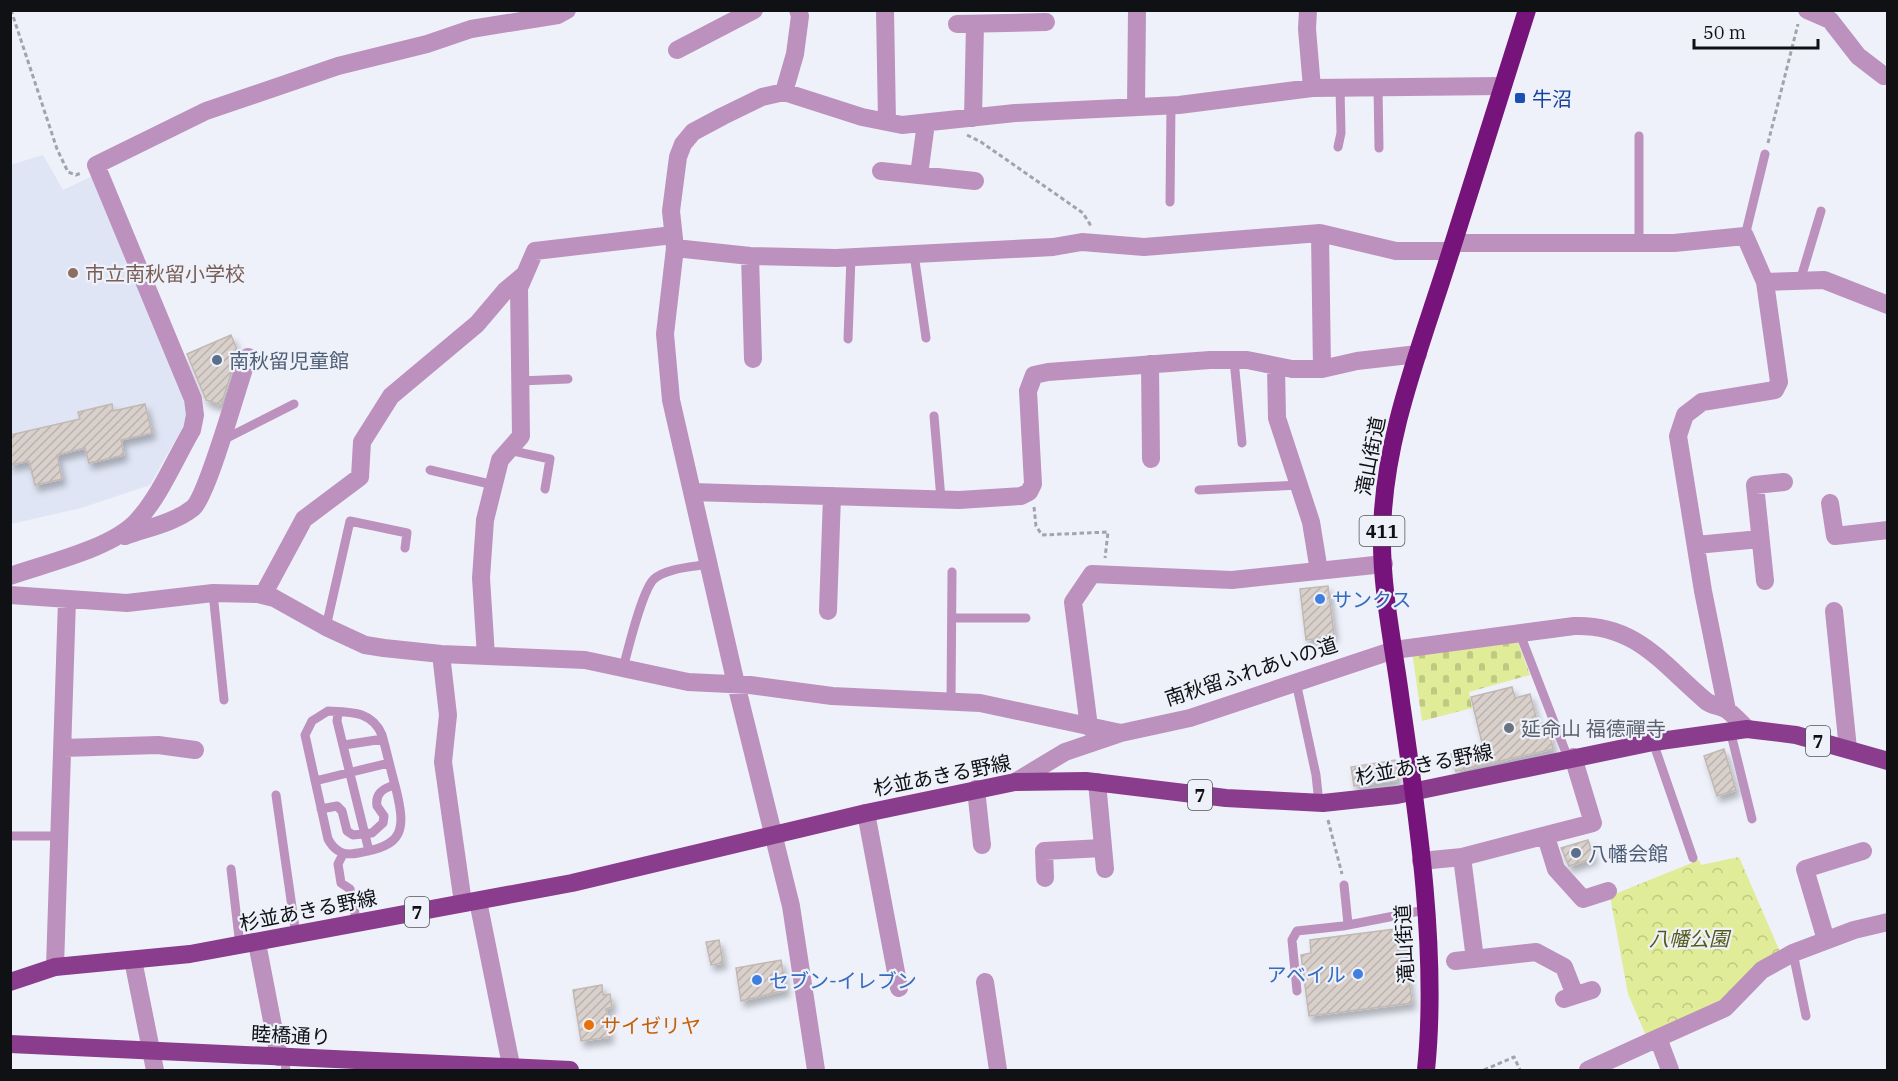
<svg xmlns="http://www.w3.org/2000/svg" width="1898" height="1081" font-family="'IBM Plex Serif','Noto Sans JP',serif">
  <defs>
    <pattern id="cemetery-stones" width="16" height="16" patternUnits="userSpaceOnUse" patternTransform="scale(1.5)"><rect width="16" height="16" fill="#e0ec97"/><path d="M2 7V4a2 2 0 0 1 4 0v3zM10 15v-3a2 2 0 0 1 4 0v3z" fill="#bfc981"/></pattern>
    <pattern id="park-crowns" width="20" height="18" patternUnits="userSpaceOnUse" patternTransform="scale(1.5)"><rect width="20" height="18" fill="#e0ec97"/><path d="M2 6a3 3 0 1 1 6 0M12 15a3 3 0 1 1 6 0" fill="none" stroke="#bfc981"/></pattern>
    <pattern id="building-hatch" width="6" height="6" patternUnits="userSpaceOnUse" patternTransform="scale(1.5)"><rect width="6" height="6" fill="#d9d0cb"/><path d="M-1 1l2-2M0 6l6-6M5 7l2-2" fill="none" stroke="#b9b2ad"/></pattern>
    <filter id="shadow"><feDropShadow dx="3.5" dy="6" stdDeviation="3" flood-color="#0004"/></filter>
  </defs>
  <rect width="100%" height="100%" fill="#eef1fa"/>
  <!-- built -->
  <path fill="#dfe5f4" d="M43 155 63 190 95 175 185 401 186 414 184 425 150 485 81 508 11 524 10 165Z"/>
  <!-- cemetery -->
  <path fill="url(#cemetery-stones)" d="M1516 637 1530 675 1469 692 1472 708 1422 721 1412 652Z"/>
  <!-- park -->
  <path fill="url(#park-crowns)" d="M1739 857 1781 954 1720 1004 1647 1038 1628 994 1610 896 1699 860 1701 865Z"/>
  <!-- building -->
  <path fill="url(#building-hatch)" stroke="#c1b8b3" stroke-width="1.5" filter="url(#shadow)" d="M231 335 238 352 221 405 206 400 187 354Z
    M112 404 113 411 145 404 152 433 121 440 124 455 89 463 85 448 57 455 62 479 35 485 29 461 10 465V435L80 419 78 412Z
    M1328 586 1334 636 1306 640 1300 589Z
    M1512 687 1515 698 1530 694 1538 725 1547 722 1553 749 1456 771 1451 754 1483 747 1471 697Z
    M1724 749 1736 790 1717 796 1704 756Z
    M1395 760 1398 780 1354 786 1351 767Z
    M1588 840 1594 858 1569 866 1561 848Z
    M1402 928 1412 1003 1309 1016 1301 955 1311 953 1310 940Z
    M719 940 723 963 711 965 706 942Z
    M781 960 786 990 741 1001 736 968Z
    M602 985 603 995 610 994 612 1007 606 1009 610 1037 581 1041 573 990Z"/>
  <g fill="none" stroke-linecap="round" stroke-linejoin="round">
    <!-- path -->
    <path stroke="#a2a4ab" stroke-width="3" stroke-dasharray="4.5 3" stroke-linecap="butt" d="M11 10 57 149 68 172 76 175 81 173
      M967 135 981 142 1083 213 1091 226
      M1768 143 1798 24
      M1034 507 1036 526 1042 535 1108 532 1105 558
      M1328 820 1342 874
      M1484 1070 1514 1057 1520 1070"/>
    <!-- lane -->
    <path stroke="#bc91bd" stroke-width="9" d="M1378 87 1379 148
      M1338 147 1341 133 1340 88
      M1170 202 1171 105
      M1745 236 1765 154
      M1639 243V136
      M914 254 926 338
      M1800 281 1821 211
      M848 339 851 257
      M1234 360 1242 443
      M520 381 568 379
      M934 416 941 499
      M221 441 294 404
      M508 450 550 459 545 489
      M430 470 494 485
      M1199 490 1299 485
      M213 593 224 700
      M952 618H1026
      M326 627 350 521 407 533 405 548
      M1520 634 1568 758
      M623 668C628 650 642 590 654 579 666 568 693 567 709 564
      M1296 682 1316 775 1319 803
      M951 701 952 572
      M328 711C351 712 372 711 382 735 387 753 391 771 396 789 406 830 404 846 358 853 344 856 335 852 328 839L305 735 312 721Z
      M338 712 337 721 369 851
      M1730 730 1752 819
      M1653 742 1693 858
      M344 745 383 739
      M315 781 389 763
      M276 795 296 935
      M321 809 337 806 342 811 347 831 353 835 372 833 383 823 384 816 377 806C375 793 383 788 395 785
      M10 836H60
      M343 854 338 864 341 883 350 889 357 924
      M231 869 240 946
      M1344 885 1348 924
      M1793 953 1806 1016
      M1297 991 1292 940 1297 931 1343 926 1425 910
      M284 1057 286 1070"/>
    <!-- street -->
    <path stroke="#bc91bd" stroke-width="18" d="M885 10 887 122
      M1308 10 1307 29 1312 88
      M1807 10 1830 20 1858 56 1884 76
      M957 24 1046 22
      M677 50 754 10
      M784 92 795 54 800 16 798 10
      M1136 107 1137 10
      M973 118 975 24
      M881 171 975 181
      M919 175 926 123
      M1320 233 1322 369
      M1454 243H1674L1745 236 1765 282 1779 382 1775 390 1702 402 1685 415 1678 436 1703 591 1727 710
      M675 248 750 256 836 258 1053 247 1082 242 1144 247 1320 233 1396 251H1451
      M750 256 753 359
      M1765 282 1824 280 1888 305
      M1150 364 1151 459
      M1276 367 1277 418 1311 522 1319 571
      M692 492 959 500 1021 496 1029 492 1033 484 1028 391 1034 375 1048 372 1210 360H1247L1292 369H1322L1357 361 1418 354
      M1830 503 1835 536 1888 530
      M125 536C147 528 174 523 193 508 208 495 238 384 248 357
      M1696 545 1760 539
      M10 576C46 563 111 549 137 521 160 496 175 459 192 430L195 415 193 399 96 165 206 111 338 66 427 44 471 29 558 15 567 10
      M1765 581 1755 485 1784 482
      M10 595 127 603 213 593 258 594 274 598 326 627 365 645 384 648 441 654 585 660 688 682 750 685 832 696 980 703 1121 733
      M263 595 304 519 360 477 362 442 391 396 477 324 505 291 524 275
      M828 611 832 496
      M1834 611 1848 749
      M441 654 448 715 443 762 463 903
      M486 656 481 578 485 520 500 460 521 436 519 288 535 251 673 235
      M1089 727 1073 602 1092 574 1232 580 1384 564
      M63 748 158 745 195 750
      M1015 782 1065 752 1121 733 1190 718 1394 650 1574 626C1637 624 1662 664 1706 701 1712 706 1721 706 1727 710 1734 715 1741 723 1747 729
      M1097 782 1105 869
      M976 789 982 845
      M866 813 899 988
      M1546 837 1556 869 1583 899 1608 891
      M1462 857 1475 959
      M1421 861 1462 857 1593 823 1573 757
      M1045 878 1044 851 1103 848
      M478 901 512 1070
      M1826 940 1805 869 1863 851
      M257 943 279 1057
      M133 960 155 1070
      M1455 961 1536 952 1564 967 1575 995
      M55 967 67 600
      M985 982 998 1070
      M1564 999 1592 990
      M816 1070 791 906 736 684 671 400 665 334 675 248 671 211 678 157 683 144 693 132 723 116 762 97 784 92 862 117 902 125 1015 113 1179 105 1312 88 1502 86
      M1588 1070 1658 1038
      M1670 1070 1658 1038 1725 1008 1762 970 1793 953 1854 930 1888 922"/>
    <!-- primary -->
    <path stroke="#8a3d8d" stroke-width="18" d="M10 982 55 967 190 954 572 883 866 813 1015 782 1086 781 1226 798 1323 803 1397 795 1653 742 1747 729 1796 735 1888 761
      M10 1044 570 1070"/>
    <!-- highway -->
    <path stroke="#76147b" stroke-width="18" d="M1426 1070C1438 954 1418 818 1401 702 1394 647 1381 590 1382 534 1383 440 1420 349 1448 260 1475 177 1500 93 1527 10"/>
  </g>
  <!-- markers -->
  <rect fill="#1a4fb4" stroke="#eef1fa" stroke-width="2" x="1514" y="92" width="12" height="12" rx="3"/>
  <circle fill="#8d6e63" stroke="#eef1fa" stroke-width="2" cx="73" cy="273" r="6"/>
  <g fill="#5c6f8a" stroke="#eef1fa" stroke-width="2">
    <circle cx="217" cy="360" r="6"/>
    <circle cx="1576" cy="853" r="6"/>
  </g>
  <g fill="#3f7fe0" stroke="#eef1fa" stroke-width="2">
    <circle cx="1320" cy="599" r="6"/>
    <circle cx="1358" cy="974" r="6"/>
    <circle cx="757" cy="980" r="6"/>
  </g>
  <circle fill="#6b7280" stroke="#eef1fa" stroke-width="2" cx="1509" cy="728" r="6"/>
  <circle fill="#e8710a" stroke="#eef1fa" stroke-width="2" cx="589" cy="1025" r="6"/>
  <g text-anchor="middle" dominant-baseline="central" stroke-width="4.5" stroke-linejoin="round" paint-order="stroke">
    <!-- shield labels -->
    <g fill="#eef1fa" stroke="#535459" stroke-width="1.5">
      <rect x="1359.5" y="516" width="45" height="30" rx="4.5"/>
      <rect x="1806" y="726" width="24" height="30" rx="4.5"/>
      <rect x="1188" y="780" width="24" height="30" rx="4.5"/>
      <rect x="405" y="897" width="24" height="30" rx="4.5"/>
    </g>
    <g font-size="18" font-weight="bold" fill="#101114">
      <text x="1382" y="531">411</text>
      <text x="1818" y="741">7</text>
      <text x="1200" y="795">7</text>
      <text x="417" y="912">7</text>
    </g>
    <!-- transit labels -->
    <g font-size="20" fill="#164399" stroke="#eef1fa" text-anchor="start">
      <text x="1532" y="98">牛沼</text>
    </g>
    <!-- education labels -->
    <g font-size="20" fill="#785e54" stroke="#eef1fa" text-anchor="start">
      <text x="85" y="273">市立南秋留小学校</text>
    </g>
    <!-- service labels -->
    <g font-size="20" fill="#4e5e75" stroke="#eef1fa" text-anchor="start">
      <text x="229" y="360">南秋留児童館</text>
      <text x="1588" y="853">八幡会館</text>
    </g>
    <!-- street labels -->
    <g font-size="20" fill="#101114" stroke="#eef1fa">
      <text transform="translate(1370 456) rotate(-79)">滝山街道</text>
      <text transform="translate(1251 671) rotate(-18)">南秋留ふれあいの道</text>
      <text transform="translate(1424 764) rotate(-11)">杉並あきる野線</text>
      <text transform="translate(942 775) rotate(-11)">杉並あきる野線</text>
      <text transform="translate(308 910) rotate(-11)">杉並あきる野線</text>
      <text transform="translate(1404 944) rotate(-93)">滝山街道</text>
      <text transform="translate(291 1035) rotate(3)">睦橋通り</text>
    </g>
    <!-- shop labels -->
    <g font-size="20" fill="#366cbe" stroke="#eef1fa" text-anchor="start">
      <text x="1332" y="599">サンクス</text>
      <text x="1346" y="974" text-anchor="end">アベイル</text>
      <text x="769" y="980">セブン-イレブン</text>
    </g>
    <!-- worship labels -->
    <g font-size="20" fill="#5b616d" stroke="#eef1fa" text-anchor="start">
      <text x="1521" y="728">延命山 福德禪寺</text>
    </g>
    <!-- park labels -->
    <g font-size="20" font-style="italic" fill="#545a1a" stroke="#eef1fa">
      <text x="1689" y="938">八幡公園</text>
    </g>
    <!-- food labels -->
    <g font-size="20" fill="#c56008" stroke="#eef1fa" text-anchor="start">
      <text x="601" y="1025">サイゼリヤ</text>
    </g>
  </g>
  <!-- border -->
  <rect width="1898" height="1081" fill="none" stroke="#101114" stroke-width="24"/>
  <!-- scale -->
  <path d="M1694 39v9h124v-9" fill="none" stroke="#101114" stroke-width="3"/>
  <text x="1703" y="39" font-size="18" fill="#101114" stroke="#eef1fa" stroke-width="4.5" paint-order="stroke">50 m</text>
</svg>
